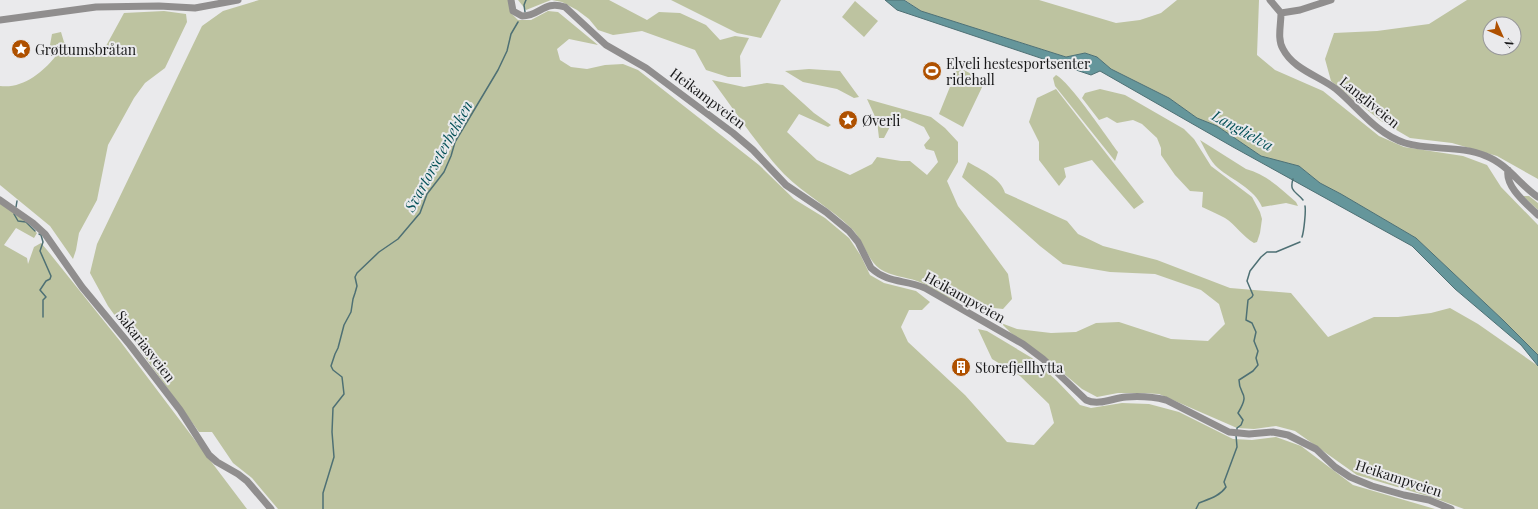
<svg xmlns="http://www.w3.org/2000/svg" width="1538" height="509" font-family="'Playfair Display',serif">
  <rect width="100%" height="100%" fill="#eaeaec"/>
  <!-- green -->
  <path fill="#bdc3a0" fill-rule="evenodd" d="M259 0H510L512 14 518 20H531L548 11 558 12 598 45 569 39 557 49 560 60 571 67 587 69 605 65 623 64 638 70 759 165 794 199 825 218 849 238 861 256 870 275 884 283 916 291 930 302 922 310H909L901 327 908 342 965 395 1007 442 1034 445 1054 423 1049 404 1020 376 992 359 978 329 987 331 1032 358 1057 381 1080 405 1091 408 1122 403 1149 404 1179 412 1233 439 1252 440 1276 437 1301 446 1353 485 1435 509H278L252 478 233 463 212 432H199L108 306 90 273 97 244 202 26 223 11Z
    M518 0H551L526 10Z
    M552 0H609L647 20 659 12 680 13 706 25 720 40 735 36 749 38 740 56 741 77H728L706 70 695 50 642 31 613 35 598 30 589 19 577 10 562 2Z
    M671 0H781L761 38 737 33Z
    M905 0H1039L1116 23 1140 20 1161 13 1177 0H1259L1257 55 1275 70 1323 91 1379 136 1404 147 1463 156 1487 165 1501 187 1538 225V355L1504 321 1416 238 1341 194 1320 183 1299 166 1261 156 1217 126 1197 118 1169 98 1111 69 1097 57 1085 53 1066 57 921 11Z
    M1467 0H1538V179L1497 156 1452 143 1410 138 1381 121 1331 81 1325 59 1334 33 1377 31 1429 24ZM1490 24H1514V48H1490Z
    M855 1 878 21 864 37 842 17Z
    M164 11 186 14 187 22 165 68 145 83 134 98 108 145 97 200 79 233 76 250 73 259 50 226 0 185V86C22 89 42 73 55 57L50 45 52 34 61 32 64 42 76 51 106 46 124 13Z
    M958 67 985 81 963 127 939 114Z
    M809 69 840 71 859 97 854 98 837 89 803 82 785 71Z
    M1056 75C1069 81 1107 137 1118 152L1115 161 1055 86 1053 78Z
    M712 80 744 87 767 83 783 85 814 113 831 125 828 127 799 114 787 132 817 160 850 175 872 164 877 157 901 161H910L927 175 938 162 934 151 926 149 924 145 930 138 924 127 904 118 893 121 884 138H879L877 121 867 99 931 117 945 128 958 142V162L947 181 958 206 1008 274 1012 299 1003 309C985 307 966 305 949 298 938 294 929 285 917 281 906 277 890 276 880 269 868 261 863 240 852 229 831 208 805 195 784 174 757 145 735 111 712 80Z
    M1056 89 1144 202 1134 209 1092 160 1064 168 1066 177 1059 186 1039 160V142L1029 122 1037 98Z
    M1100 89 1125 95 1184 129 1194 139 1211 166 1252 197 1260 212 1262 219 1260 233 1257 242 1254 243C1243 237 1236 225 1225 218 1218 214 1210 211 1202 207L1203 192 1190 191 1175 175 1161 155V148L1157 138 1142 124 1133 120 1117 123 1107 117 1099 120 1082 98 1085 93Z
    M1200 140 1246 169C1266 174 1281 189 1296 202L1298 206 1286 203 1262 207C1255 189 1232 180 1218 168 1210 161 1205 149 1200 140Z
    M968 162C981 170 1001 178 1005 193L1067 221 1078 234 1103 246 1157 260 1230 288 1291 293 1328 337 1374 317H1398L1431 313 1450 308 1478 324 1538 366V509H1464L1434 498 1357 475 1295 431 1276 426 1254 429 1237 428 1159 394 1142 393H1118L1097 397 1082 389 1050 362 1011 333 1001 323 1017 329 1051 333 1076 332 1096 323 1119 322 1171 339 1208 341 1225 324 1219 304 1201 290 1155 274 1110 272 1063 264 1040 246 962 177Z
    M1523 196H1529L1538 203V210Z
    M0 203 25 221 37 233 34 238 16 228 4 245 27 258 28 264 34 247 41 243 47 250 120 341 247 509H0Z"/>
  <!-- water -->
  <path fill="#65969b" stroke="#4e7074" d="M885 0H904L921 11 1066 57 1085 53 1097 57 1111 69 1169 98 1197 118 1217 126 1261 156 1299 166 1320 183 1341 194 1416 238 1504 321 1538 355V366L1521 345 1455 289 1412 246 1233 147 1100 71 1091 75 897 10Z"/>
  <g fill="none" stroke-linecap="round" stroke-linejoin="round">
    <!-- stream -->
    <path stroke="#4e7074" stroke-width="1.5" d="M525 12 524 5 526 0
      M1293 179C1289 192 1296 191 1303 200
      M16 207 17 201
      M14 214 18 221 26 222 35 231
      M39 234 41 235 43 242 40 251 51 276 50 279 46 281 40 290 46 297 43 300V317
      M1302 237C1304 231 1306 211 1305 206
      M1237 431V428L1241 425 1243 420 1238 413C1251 391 1239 397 1239 380L1253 371 1258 365 1256 358 1258 351 1254 341 1256 332 1252 323 1246 320 1248 300 1252 297 1253 295 1247 281 1250 271 1261 257 1267 252H1276L1300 242
      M323 509V493L334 457 332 432 333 408 344 394 342 377 333 370 331 366 335 354 338 348 344 325 351 312 353 299 355 293 357 286 355 277 357 273 379 252 398 239 420 213 427 194 444 172 451 156 455 142 498 70 507 51 511 34 518 22
      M1196 509 1199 503C1209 499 1220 496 1226 487L1224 482 1237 447 1236 435"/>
    <!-- minor -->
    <path stroke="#908e8e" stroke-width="7" d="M511 0 513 11 522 16C541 16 543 0 565 7L606 45 646 68 733 133 753 150 786 185 826 212 849 231 858 242 871 268C889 284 904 279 925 288L1023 344 1043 359 1086 400C1099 406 1113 398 1126 397 1139 396 1154 397 1166 400L1229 432 1249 434 1273 432 1288 435 1316 449 1335 467 1350 477 1372 486 1404 495 1429 500 1451 509
      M1270 0 1281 13C1281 25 1277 39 1283 49 1293 69 1319 76 1336 89 1358 107 1376 134 1405 143 1431 151 1460 145 1486 156 1507 164 1520 185 1538 197
      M1281 13 1300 10 1331 0
      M0 20 96 7 159 6 195 8 238 0
      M1508 170C1505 187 1527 204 1538 215
      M0 200 33 223 45 234 82 287 130 345 180 410 209 455 217 462 238 474 247 481 271 509"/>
  </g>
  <!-- icons -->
  <defs>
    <symbol id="sight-disc" viewBox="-11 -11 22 22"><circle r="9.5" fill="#af5100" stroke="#eaeaec"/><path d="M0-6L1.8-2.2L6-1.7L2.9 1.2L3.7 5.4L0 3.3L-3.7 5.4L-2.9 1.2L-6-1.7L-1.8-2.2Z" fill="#fff"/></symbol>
    <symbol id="stadium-disc" viewBox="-11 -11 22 22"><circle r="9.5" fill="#af5100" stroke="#eaeaec"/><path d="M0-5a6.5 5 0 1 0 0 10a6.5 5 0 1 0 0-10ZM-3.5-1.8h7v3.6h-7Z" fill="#fff"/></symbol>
    <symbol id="building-disc" viewBox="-11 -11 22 22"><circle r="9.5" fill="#af5100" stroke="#eaeaec"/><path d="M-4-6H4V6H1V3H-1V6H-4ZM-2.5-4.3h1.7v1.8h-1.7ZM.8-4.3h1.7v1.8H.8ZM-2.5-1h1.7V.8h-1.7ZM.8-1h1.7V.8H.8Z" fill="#fff"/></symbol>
  </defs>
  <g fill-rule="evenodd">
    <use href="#sight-disc" x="10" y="38" width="22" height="22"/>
    <use href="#stadium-disc" x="921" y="60" width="22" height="22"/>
    <use href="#sight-disc" x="837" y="109" width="22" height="22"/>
    <use href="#building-disc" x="950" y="356" width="22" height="22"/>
  </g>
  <g text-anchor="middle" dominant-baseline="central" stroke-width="4" stroke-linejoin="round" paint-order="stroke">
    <!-- poi labels -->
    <g font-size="14" fill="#181819" stroke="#eaeaec" text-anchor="start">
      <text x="35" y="49">Grøttumsbråtan</text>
      <text x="946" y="63">Elveli hestesportsenter<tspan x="946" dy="16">ridehall</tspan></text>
      <text x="862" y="120">Øverli</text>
      <text x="975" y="367">Storefjellhytta</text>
    </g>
    <!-- street labels -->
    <g font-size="14" fill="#181819" stroke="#eaeaec">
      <text transform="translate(708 98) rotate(37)">Heikampveien</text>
      <text transform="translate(1370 102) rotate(39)">Langliveien</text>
      <text transform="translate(965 297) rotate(29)">Heikampveien</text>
      <text transform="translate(146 346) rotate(52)">Sakariasveien</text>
      <text transform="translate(1399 478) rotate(18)">Heikampveien</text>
    </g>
    <!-- water labels -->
    <g font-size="15" font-style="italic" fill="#065259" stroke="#eaeaec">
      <text transform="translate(1243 130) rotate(29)">Langlielva</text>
      <text transform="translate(438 156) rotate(-61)">Svartorseterbekken</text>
    </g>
  </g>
  <!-- north arrow -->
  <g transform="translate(1502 36) rotate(135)"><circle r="19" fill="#eaeaec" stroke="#969698"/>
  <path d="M0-3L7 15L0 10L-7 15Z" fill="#af5100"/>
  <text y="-6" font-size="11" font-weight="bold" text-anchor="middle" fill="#181819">N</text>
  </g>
</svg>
